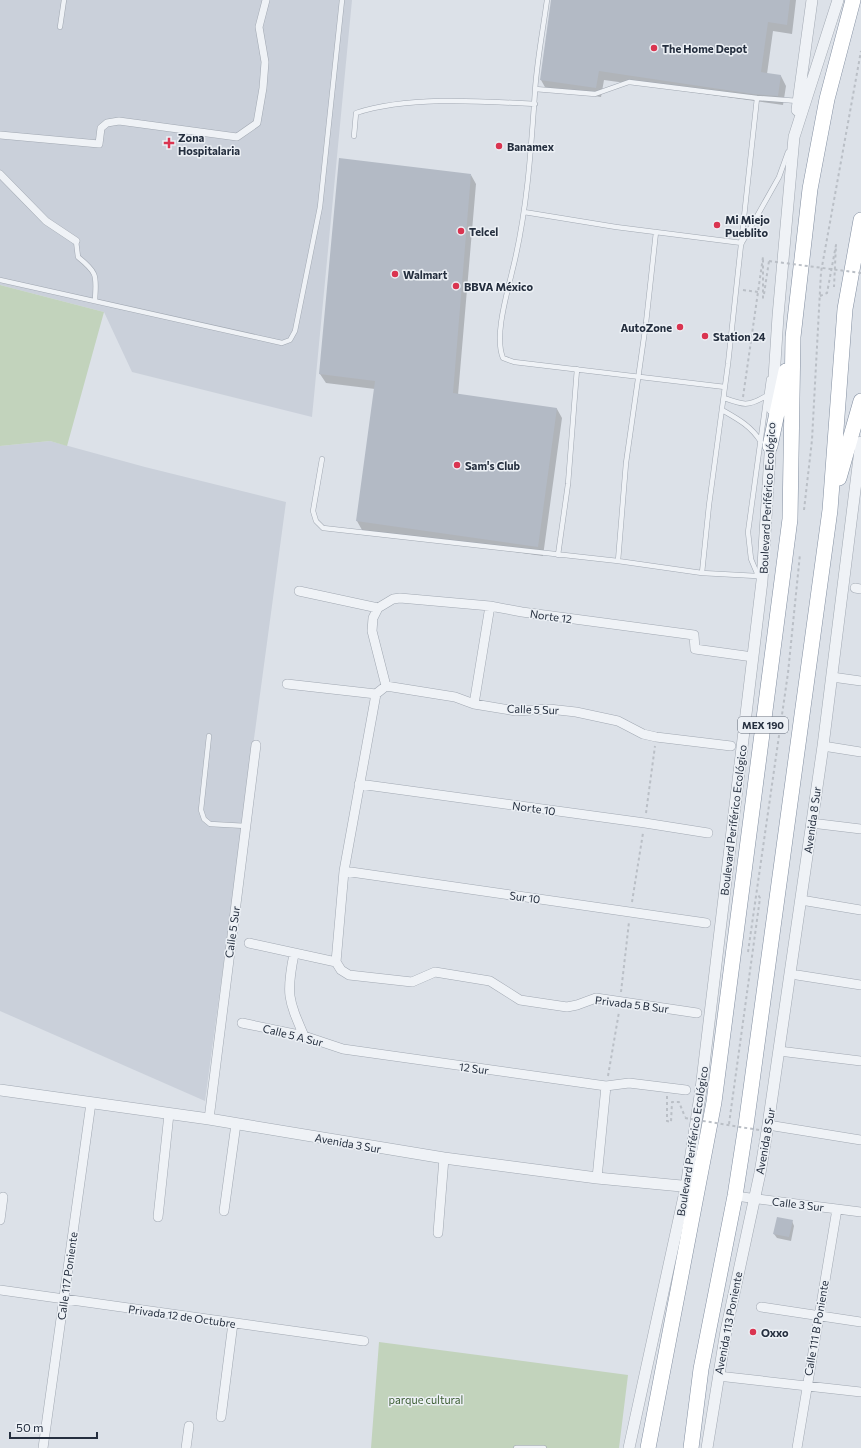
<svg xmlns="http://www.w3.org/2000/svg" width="861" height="1448" font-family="Commissioner,sans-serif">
  <rect width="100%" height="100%" fill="#dce1e8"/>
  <!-- built -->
  <path fill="#cad0da" d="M0 0H352L312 417 132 372 104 312 0 285Z
    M50 441 145 467 286 502 205 1101 0 1011V446Z"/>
  <!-- green -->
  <path fill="#c2d3bc" d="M0 285 104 312 67 446 50 441 0 446Z
    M379 1342 628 1375 619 1448H371Z"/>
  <!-- shadow -->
  <path fill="#0003" d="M552 0H796L792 34 773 31 767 74 781 76 786 86 783 105 604 80 601 97 546 89 541 80Z
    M471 175 476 184 458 395 557 409 562 418 543 556 362 530 357 521 375 389 326 383 320 374Z
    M792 1221 794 1226 791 1241 777 1238 774 1234Z"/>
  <!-- building -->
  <path fill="#b3bac5" d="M551 0H790L787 25 768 22 761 72 781 75 778 96 753 94 599 71 596 88 540 80Z
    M339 158 471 174 453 393 557 408 538 547 356 521 375 381 319 374Z
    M777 1217 793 1220 789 1237 773 1234Z"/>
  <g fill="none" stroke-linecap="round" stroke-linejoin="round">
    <defs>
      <path id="service" d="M547 0C543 30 537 60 535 91 531 151 527 213 512 272 507 294 494 336 503 358L514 362 725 387
        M60 27 64 0
        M535 89 595 94 629 82 757 98 798 101
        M354 136 356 113C408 96 480 101 535 104
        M524 212 616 227 742 243
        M76 241 78 257C99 274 96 276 95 301
        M743 241 779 177 788 152
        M0 280 282 343 290 340 295 331 320 207 342 0
        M724 398C743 405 748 407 766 396
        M722 410C738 419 751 426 761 442
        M322 459 313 511 316 521 323 528 618 561 702 573 757 576
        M558 555 568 484 577 369
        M618 561 626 463 646 323 656 232
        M702 573 709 505 728 364 757 98
        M759 578 751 559 748 532 769 379
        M209 736 201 810 204 819 210 824 246 826
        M516 1448H544"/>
      <path id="pedestrian" d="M0 135 99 144 101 128 107 123 119 121 237 137 257 123 263 88 265 62 259 27 266 0
        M0 174 46 221 76 241"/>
      <path id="minor" d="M855 588 861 589
        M299 591 378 608
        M832 677 861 681
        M287 684 376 694 386 686 455 697 474 704 516 711 549 709 576 712 618 721 643 734 656 737 731 746
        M386 686 372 631 373 618 378 608 393 599 400 598 490 606 522 612 694 635 695 649 753 657
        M474 704 490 606
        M823 746 861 752
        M359 784 645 823 708 833
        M811 823 861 829
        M344 871 706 923
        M801 900 861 910
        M249 943 336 962 341 970 349 975 412 982 435 972 490 981 520 1000 567 1007 577 1005 596 998 697 1013
        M294 954C286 994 288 999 304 1036
        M336 962 344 871 376 694
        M797 975 861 985
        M242 1023 304 1036 343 1049 606 1086 629 1083 686 1090
        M779 1051 861 1061
        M209 1119 256 745
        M768 1125 861 1140
        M597 1178 606 1086
        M735 1196 861 1212
        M224 1211 236 1124
        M158 1217 169 1114
        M0 1220 3 1197
        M438 1233 444 1158
        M0 1290 364 1341
        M761 1307 861 1322
        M718 1376 861 1392
        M221 1417 233 1323
        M43 1448 91 1103
        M186 1448 189 1426
        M797 1448 837 1209"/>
      <path id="tertiary" d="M797 110 812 0
        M772 409 778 316 794 137 838 0
        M0 1090 209 1119 444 1158 597 1178 692 1187
        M629 1448 686 1187 701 1089 762 581 771 439
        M707 1448 726 1331 760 1173 768 1125 823 746 861 442"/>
      <path id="trunk" d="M770 446 786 371
        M839 478 861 401
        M648 1448 714 1102 790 519 793 337 810 189 827 99 853 0
        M691 1448 701 1369 735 1196 746 1125 830 510 845 309 861 220"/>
    </defs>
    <!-- service casing -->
    <use href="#service" stroke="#a1a8b2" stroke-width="5.5"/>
    <!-- pedestrian casing -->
    <use href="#pedestrian" stroke="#a1a8b2" stroke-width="8"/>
    <!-- minor casing -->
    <use href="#minor" stroke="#a1a8b2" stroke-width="10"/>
    <!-- tertiary casing -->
    <use href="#tertiary" stroke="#a1a8b2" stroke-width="12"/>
    <!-- trunk casing -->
    <use href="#trunk" stroke="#828ea0" stroke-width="16"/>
    <!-- path -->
    <path stroke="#babfc6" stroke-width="2" stroke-dasharray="3 3" stroke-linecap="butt" d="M743 290 758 292
      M764 294 769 261
      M820 296 827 293 836 245 834 287
      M743 397 763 257V301
      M804 510 812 440 821 272 861 51
      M646 813 655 746
      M632 902 643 833
      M748 952 788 673 800 554
      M621 992 629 922
      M608 1076 619 1012
      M667 1096V1121L671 1122 672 1102H679L685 1117
      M729 1124 760 898 757 893"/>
    <!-- service -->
    <use href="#service" stroke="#eff2f6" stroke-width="4.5"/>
    <!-- pedestrian -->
    <use href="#pedestrian" stroke="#eff2f6" stroke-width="7"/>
    <!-- minor -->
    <use href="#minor" stroke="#eff2f6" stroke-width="9"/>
    <!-- tertiary -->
    <use href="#tertiary" stroke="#eff2f6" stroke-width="11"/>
    <!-- trunk -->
    <use href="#trunk" stroke="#fff" stroke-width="15"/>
    <!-- path-bridge -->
    <path stroke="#babfc6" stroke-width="2" stroke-dasharray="3 3" stroke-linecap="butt" d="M769 261 861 273
      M685 1118 771 1132"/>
  </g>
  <!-- markers -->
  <g fill="#da3450" stroke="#ecf0f5" stroke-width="1.5">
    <circle cx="654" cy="48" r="4"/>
    <path d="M167 137h4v4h4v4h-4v4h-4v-4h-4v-4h4z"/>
    <circle cx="499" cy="146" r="4"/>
    <circle cx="717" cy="225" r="4"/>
    <circle cx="461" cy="231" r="4"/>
    <circle cx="395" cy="274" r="4"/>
    <circle cx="456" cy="286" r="4"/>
    <circle cx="680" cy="327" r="4"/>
    <circle cx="705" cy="336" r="4"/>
    <circle cx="457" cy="465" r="4"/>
    <circle cx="753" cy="1332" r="4"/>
  </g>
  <g text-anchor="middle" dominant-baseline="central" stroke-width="3" stroke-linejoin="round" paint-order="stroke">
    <!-- shield labels -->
    <rect fill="#ecf0f5" stroke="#616976" stroke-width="1" x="738" y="717" width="50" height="16" rx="3"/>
    <g font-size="10" font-weight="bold" fill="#252f3f">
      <text x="763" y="725">MEX 190</text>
    </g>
    <!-- poi labels -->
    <g font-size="11" font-weight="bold" fill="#252f3f" stroke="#ecf0f5" text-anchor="start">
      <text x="662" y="48">The Home Depot</text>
      <text x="178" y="137">Zona<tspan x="178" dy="13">Hospitalaria</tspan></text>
      <text x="507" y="146">Banamex</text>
      <text x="725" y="219">Mi Miejo<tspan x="725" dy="13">Pueblito</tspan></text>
      <text x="469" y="231">Telcel</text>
      <text x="403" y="274">Walmart</text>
      <text x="464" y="286">BBVA México</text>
      <text x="672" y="327" text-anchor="end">AutoZone</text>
      <text x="713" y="336">Station 24</text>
      <text x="465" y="465">Sam's Club</text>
      <text x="761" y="1332">Oxxo</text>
    </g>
    <!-- street labels -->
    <g font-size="11" fill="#252f3f" stroke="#ecf0f5">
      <text transform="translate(767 498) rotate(-87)">Boulevard Periférico Ecológico</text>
      <text transform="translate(551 616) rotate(8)">Norte 12</text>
      <text transform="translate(533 709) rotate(2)">Calle 5 Sur</text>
      <text transform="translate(534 808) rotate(8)">Norte 10</text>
      <text transform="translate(733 820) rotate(-83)">Boulevard Periférico Ecológico</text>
      <text transform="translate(812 820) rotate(-82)">Avenida 8 Sur</text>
      <text transform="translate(525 897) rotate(8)">Sur 10</text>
      <text transform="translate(232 932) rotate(-82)">Calle 5 Sur</text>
      <text transform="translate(632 1004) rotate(7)">Privada 5 B Sur</text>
      <text transform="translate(293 1035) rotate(14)">Calle 5 A Sur</text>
      <text transform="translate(474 1068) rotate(8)">12 Sur</text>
      <text transform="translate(692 1141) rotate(-81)">Boulevard Periférico Ecológico</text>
      <text transform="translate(765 1141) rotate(-80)">Avenida 8 Sur</text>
      <text transform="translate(348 1143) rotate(10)">Avenida 3 Sur</text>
      <text transform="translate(798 1204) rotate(7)">Calle 3 Sur</text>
      <text transform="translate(67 1276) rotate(-82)">Calle 117 Poniente</text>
      <text transform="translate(182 1316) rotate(8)">Privada 12 de Octubre</text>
      <text transform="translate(728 1323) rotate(-79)">Avenida 113 Poniente</text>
      <text transform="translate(816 1328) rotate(-80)">Calle 111 B Poniente</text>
    </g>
    <!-- park labels -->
    <g font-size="11" fill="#3a5c31" stroke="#ecf0f5">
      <text x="426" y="1399">parque cultural</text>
    </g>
  </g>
  <!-- scale -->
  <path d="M10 1432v6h87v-6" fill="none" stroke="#252f3f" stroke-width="2"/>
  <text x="16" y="1432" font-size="12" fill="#252f3f" stroke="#ecf0f5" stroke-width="3" paint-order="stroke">50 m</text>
</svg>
